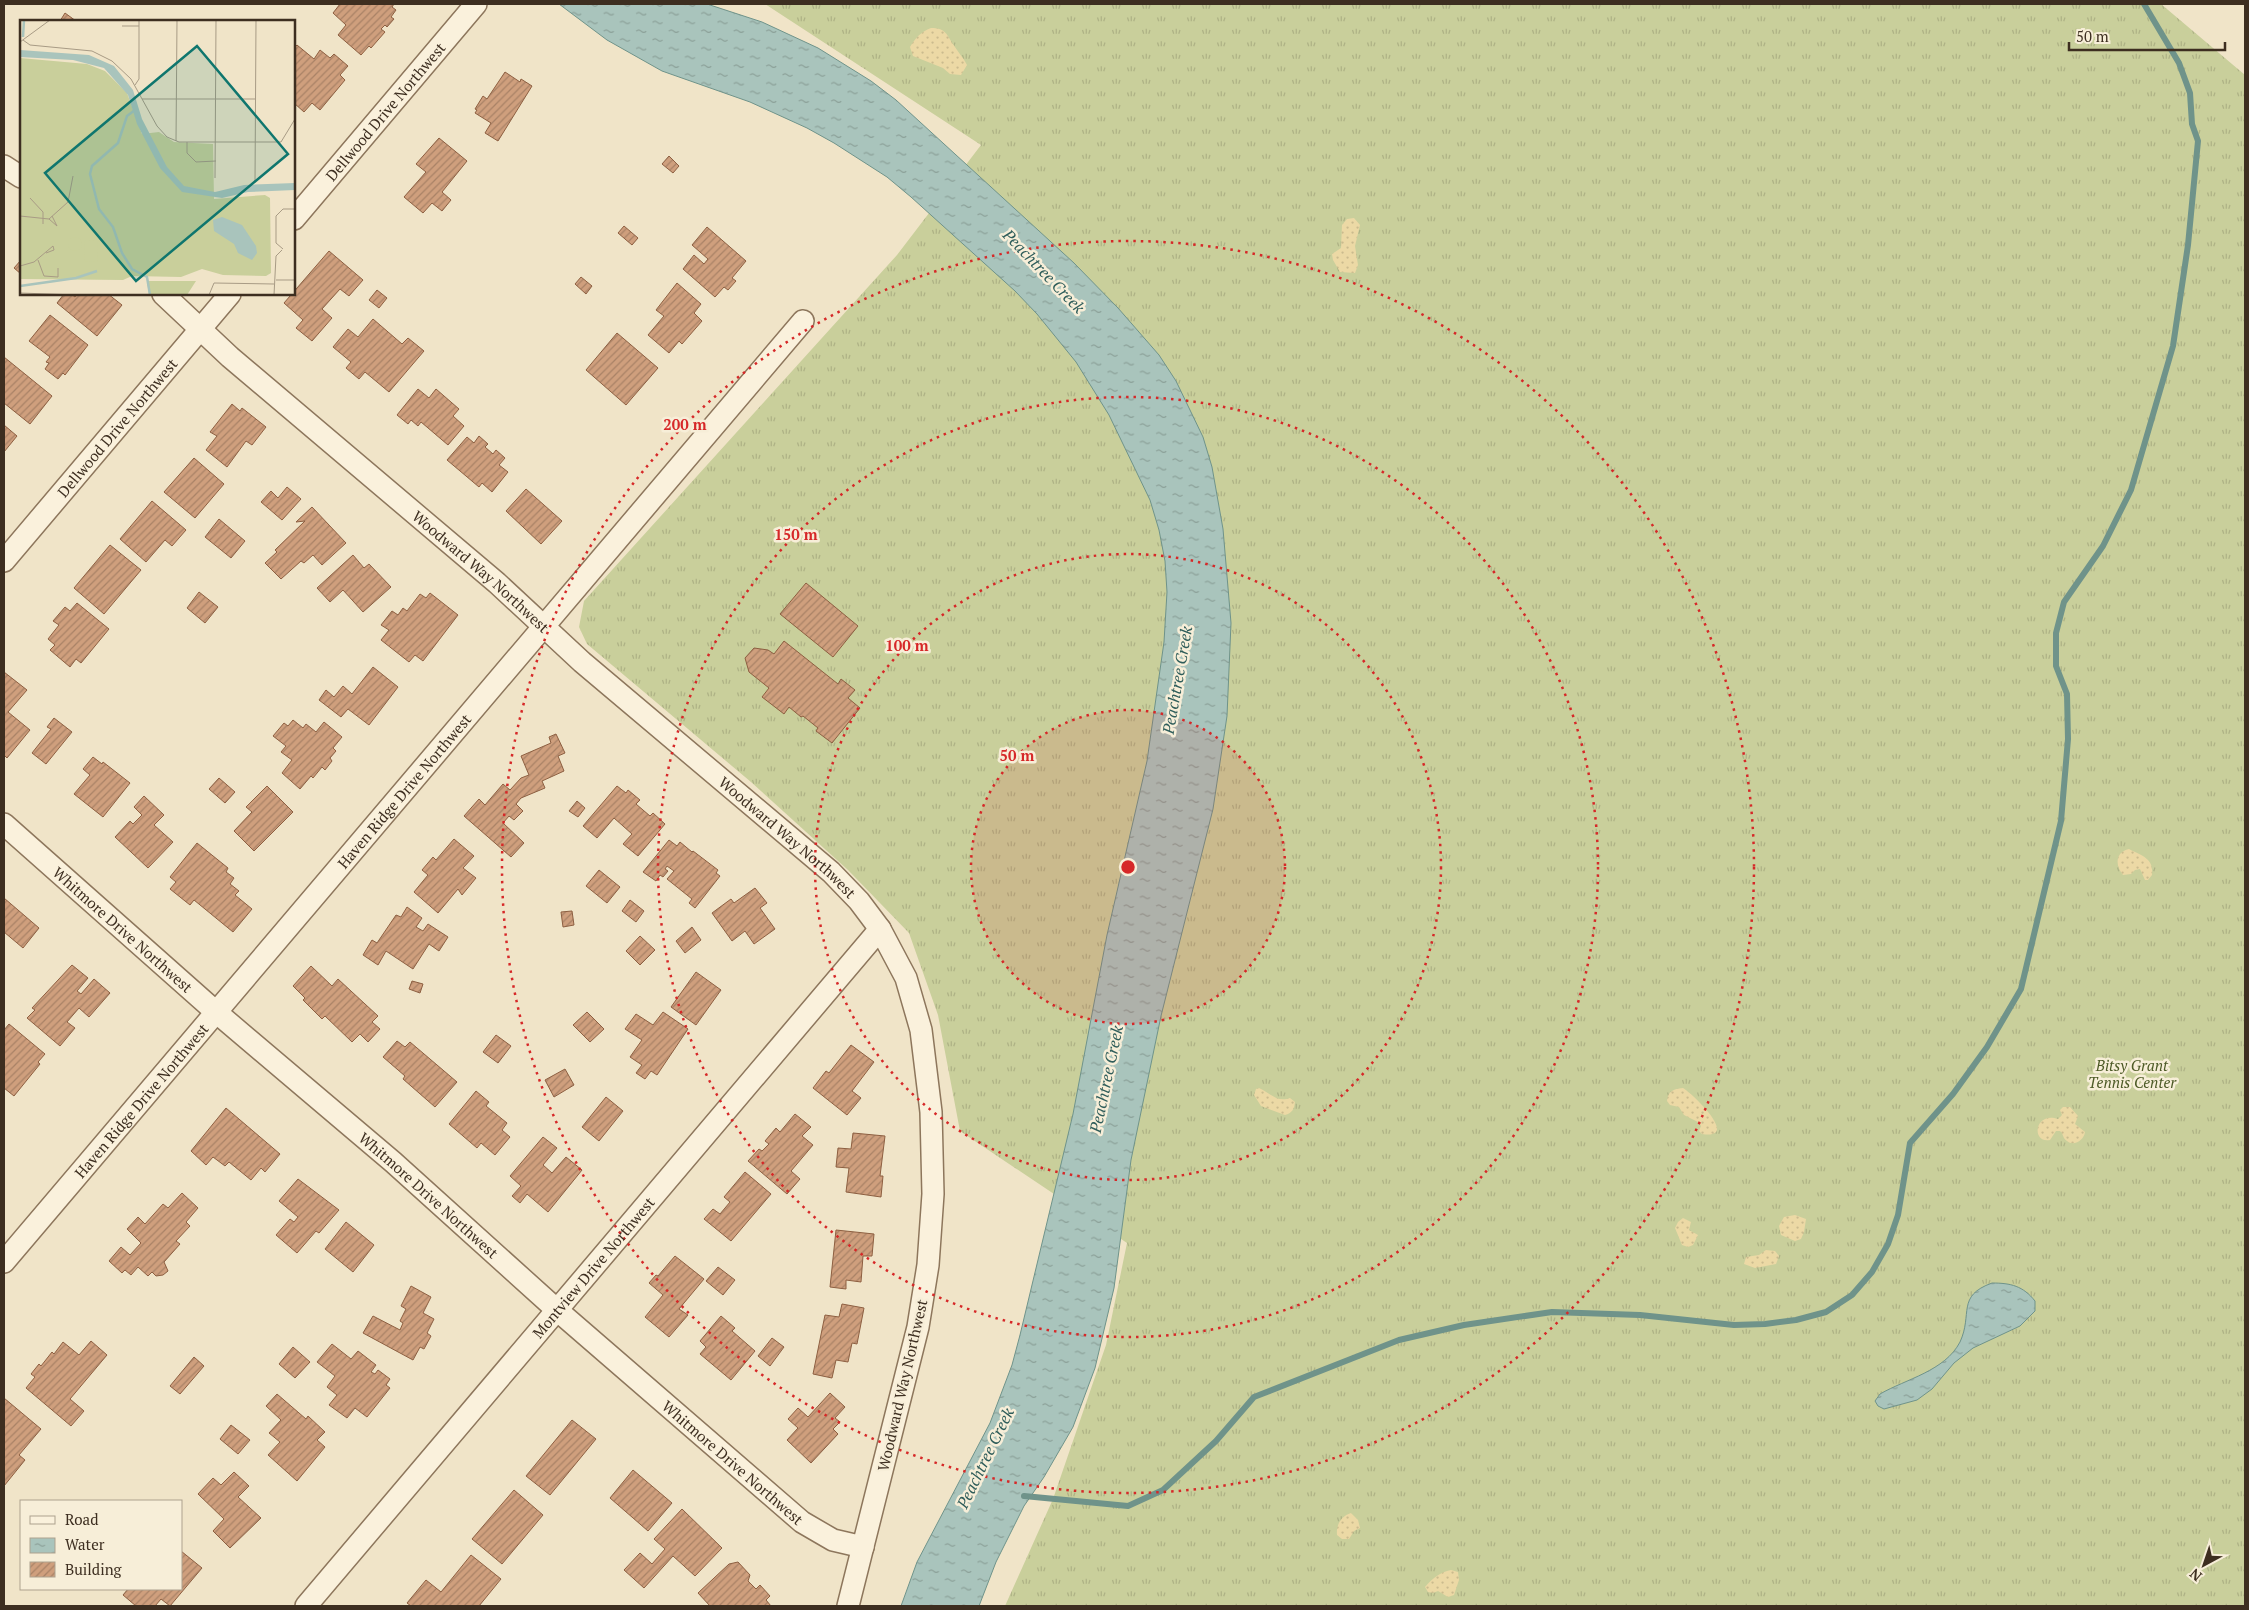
<svg xmlns="http://www.w3.org/2000/svg" width="2249" height="1610" font-family="'PT Serif',serif">
  <defs>
    <pattern id="grass-tufts" width="24" height="20" patternUnits="userSpaceOnUse" patternTransform="scale(1.25)"><rect width="24" height="20" fill="#c9cf9b"/><path d="M3 7l-1-3M5 7V3M7 7l1-3M15 17l-1-3M17 17v-4M19 17l1-3" fill="none" stroke="#aeb285"/></pattern>
    <pattern id="sand-dots" width="8" height="8" patternUnits="userSpaceOnUse" patternTransform="scale(1.25)"><rect width="8" height="8" fill="#ecd9a5"/><path d="M2 2h.1M6 6h.1" fill="none" stroke="#cbbb8e" stroke-width="1.8" stroke-linecap="round"/></pattern>
    <pattern id="water-ripples" width="26" height="14" patternUnits="userSpaceOnUse" patternTransform="scale(1.25)"><rect width="26" height="14" fill="#a9c4bc"/><path d="M2 4q2-2 4 0t4 0M15 11q2-2 4 0t4 0" fill="none" stroke="#8ba098"/></pattern>
    <pattern id="building-hatch" width="6" height="6" patternUnits="userSpaceOnUse" patternTransform="scale(1.25)"><rect width="6" height="6" fill="#cf9f7d"/><path d="M-1 1l2-2M0 6l6-6M5 7l2-2" fill="none" stroke="#a98266"/></pattern>
  </defs>
  <rect width="100%" height="100%" fill="#f0e4c8"/>
  <!-- grass -->
  <path fill="url(#grass-tufts)" d="M765 4H2161L2245 75V1606H1005L1053 1499 1106 1345 1127 1243 960 1131 938 1015 909 933 848 870 751 782 587 644 579 627 584 601 897 255 981 145Z"/>
  <!-- sand -->
  <path fill="url(#sand-dots)" d="M931 28C945 28 946 33 953 44 957 51 963 57 967 65L961 75 950 74 943 68 913 56 910 47C916 37 921 32 931 28Z
    M1354 218 1360 225 1355 246 1358 265 1355 273 1340 272 1333 260 1332 254 1341 248 1342 225 1347 219Z
    M2129 849C2142 856 2154 858 2152 875L2148 880H2145L2140 869 2135 870 2131 874 2123 875C2115 866 2115 852 2129 849Z
    M1259 1088C1270 1093 1277 1103 1290 1098L1295 1102C1294 1110 1292 1113 1285 1115L1261 1106 1254 1095 1256 1089Z
    M1683 1088C1693 1094 1741 1140 1702 1134L1699 1131 1701 1126 1698 1122 1684 1115 1679 1107 1670 1105 1667 1101C1668 1091 1673 1089 1683 1088Z
    M2063 1107H2070L2078 1116 2075 1124 2085 1132C2084 1140 2074 1147 2067 1141 2062 1138 2064 1134 2060 1131H2056L2050 1140C2031 1144 2034 1111 2058 1119L2062 1115 2060 1110Z
    M1795 1215 1806 1219 1804 1232 1801 1239 1795 1241 1781 1235 1779 1226 1784 1217Z
    M1683 1218 1691 1222 1689 1230 1698 1235 1693 1245 1688 1247 1682 1245 1675 1228 1678 1222Z
    M1766 1250 1775 1251 1779 1256 1776 1264 1755 1268 1744 1264 1746 1257 1759 1255Z
    M1351 1513 1358 1520 1360 1528 1354 1531 1349 1539H1342L1337 1535C1336 1525 1341 1516 1351 1513Z
    M1451 1570 1458 1572 1459 1580 1454 1595 1448 1597 1438 1591 1433 1593 1428 1592 1425 1587C1433 1578 1440 1572 1451 1570Z"/>
  <!-- water -->
  <path fill="url(#water-ripples)" stroke="#6f938a" d="M559 4H707L762 22 818 48 871 81 896 100 1074 263 1118 308 1159 355 1176 381 1203 437 1212 467 1223 529 1231 623 1227 716 1213 809 1161 1016 1131 1160 1114 1288 1095 1368 1073 1427 1044 1477 1024 1506 996 1562 979 1606H901L917 1562 990 1423 1012 1365 1020 1335 1073 1114 1107 935 1147 761 1164 642 1167 592 1165 561 1159 530 1150 500 1109 415 1076 362 1037 314 1015 291 911 197 887 177 834 143 807 128 750 102 662 71 607 40Z
    M1992 1283C2011 1283 2023 1286 2035 1301V1311L2020 1326 1973 1348 1954 1363 1932 1389 1917 1400 1884 1409 1878 1406 1875 1401 1880 1394C1906 1379 1945 1371 1960 1342 1973 1314 1956 1296 1992 1283Z"/>
  <g fill="none" stroke-linecap="round" stroke-linejoin="round">
    <!-- stream -->
    <path stroke="#6f938a" stroke-width="6" d="M1024 1496 1128 1506 1163 1490 1216 1441 1254 1397 1399 1340 1464 1325 1552 1312 1640 1315 1734 1325 1765 1324 1796 1320 1826 1312 1852 1295 1872 1272 1888 1244 1898 1215 1910 1143 1953 1094 1987 1047 2021 989 2061 821 2068 739 2067 694 2056 666V633L2064 602 2103 546 2131 490 2173 346 2188 245 2198 141 2192 124 2190 93 2179 63 2144 4"/>
  </g>
  <!-- building -->
  <path fill="url(#building-hatch)" stroke="#8d5f41" d="M340 4H394L392 7 396 10 391 17 394 19 387 27 385 25 381 29 385 32 371 48 369 46 361 55 338 35 346 25 333 13Z
    M65 13 76 21H60Z
    M297 45 314 59 320 50 330 58 334 54 348 66 340 75 345 80 320 110 312 103 304 112 294 103V48Z
    M505 72 520 82 521 79 532 86 498 141 485 133 491 123 475 113 477 110 475 109 483 96 487 99Z
    M439 138 467 161 442 192 451 200 442 211 432 203 423 213 404 197 426 172 416 164Z
    M669 156 679 166 673 173 662 164Z
    M624 226 638 238 632 245 618 233Z
    M707 227 746 261 732 278 736 281 728 290 724 287 715 297 683 269 694 255 704 264 708 259 692 245Z
    M329 251 363 280 349 296 340 289 322 309 332 318 312 341 296 328 303 320 284 303Z
    M21 260V274L14 268Z
    M581 277 592 286 586 294 575 284Z
    M677 283 701 304 694 313 702 321 682 344 679 341 669 353 648 335 664 316 656 310Z
    M377 290 387 298 379 308 369 300Z
    M64 294H71L75 297 77 294H108L122 305 97 336 57 303Z
    M50 315 88 345 65 375 63 373 58 379 45 369 49 363 46 362 50 357 29 341Z
    M373 319 402 344 408 338 424 351 389 392 365 372 359 379 346 368 351 362 333 347 348 329 358 337Z
    M617 333 658 368 626 405 586 370Z
    M4 357 52 396 30 424 4 403Z
    M418 389 429 398 436 389 459 409 453 416 464 426 448 445 421 422 418 426 411 420 408 424 397 415Z
    M232 404 240 411 242 408 266 427 252 445 246 441 227 467 206 450 217 436 210 432Z
    M4 425 17 436 4 452Z
    M479 436 488 444 485 447 493 454 496 450 505 458 499 465 508 472 492 492 482 483 479 487 447 460 467 437 474 443Z
    M194 458 224 484 195 518 164 492Z
    M287 487 301 499 282 520 261 502 271 491 278 498Z
    M526 489 562 521 541 544 506 511Z
    M152 501 186 530 172 546 165 540 146 562 120 539Z
    M312 507 346 543 322 565 313 555 304 563 301 561 281 579 265 563 277 552 275 550 305 521 296 522Z
    M219 519 245 541 231 558 205 537Z
    M110 545 141 570 104 614 74 588Z
    M353 555 364 568 369 564 391 587 363 612 343 590 330 602 317 588Z
    M806 583 858 626 833 657 780 614Z
    M199 592 218 607 205 623 187 608Z
    M430 593 458 615 423 661 415 655 409 662 381 640 389 630 381 625 392 611 398 615 403 608 407 611 420 594 426 598Z
    M77 603 109 629 81 663 76 659 70 667 50 650 55 645 48 639 59 625 53 621 65 607 70 611Z
    M784 641 838 684 841 679 855 690 848 698 860 708 832 743 816 731 818 728 803 716 801 717 789 707 784 714 762 697 769 688 749 672 745 658 754 648 768 650 774 654Z
    M373 667 398 687 369 725 348 709 341 717 319 700 326 690 334 697 343 686 352 694Z
    M4 672 27 690 8 712 30 730 7 758 4 755Z
    M54 718 72 732 46 764 32 753 51 729 47 727Z
    M293 720 303 728 306 724 316 732 324 722 342 737 333 748 336 751 330 758 332 761 325 770 322 767 313 778 311 776 300 789 282 773 292 760 281 752 286 746 273 736 284 723 288 726Z
    M556 734 565 753 558 756 564 771 542 781 545 788 521 798 516 804 523 811 514 820 509 816 503 823 524 843 511 857 464 816 479 799 485 805 503 784 510 790 521 778 529 775 521 756 551 743 549 737Z
    M93 757 102 764 103 762 130 783 103 817 74 794 90 775 83 769Z
    M219 778 235 792 225 803 209 789Z
    M267 786 293 812 254 851 234 831 252 812 246 807Z
    M617 786 626 793 628 790 640 800 636 804 650 816 653 813 665 824 638 856 623 844 632 834 614 818 597 838 583 826Z
    M144 796 164 815 154 825 173 842 148 868 115 837 130 821 133 824 142 815 134 807Z
    M577 801 585 808 578 817 569 811Z
    M454 839 474 856 463 868 476 878 462 895 458 889 438 913 414 892 428 875 422 870 433 857 436 860Z
    M669 840 677 846 680 842 692 852 693 851 718 870 716 873 720 876 695 908 689 903 692 899 667 879 674 871 667 866 665 869 668 871 663 877 660 875 656 881 643 872Z
    M197 843 228 868 226 872 234 878 230 884 239 891 235 895 252 909 233 932 194 900 190 905 170 889 176 882 170 877Z
    M599 870 620 887 607 903 586 886Z
    M755 888 767 903 760 908 775 929 754 944 745 931 732 941 712 913 731 899 734 903Z
    M4 898 39 928 23 948 4 932Z
    M630 900 644 911 636 922 622 911Z
    M407 907 422 918 416 927 423 931 428 924 448 937 439 951 429 944 413 969 386 951 378 965 363 955 372 940 377 943 396 915 401 917Z
    M572 911 574 925 563 927 561 912Z
    M692 927 701 940 685 953 676 941Z
    M640 936 655 950 640 965 626 951Z
    M72 965 88 978 77 991 81 994 94 979 110 993 89 1017 79 1008 67 1022 75 1028 60 1046 27 1018 35 1010 32 1008Z
    M311 966 332 986 338 979 378 1016 372 1022 380 1029 368 1042 360 1034 352 1042 325 1016 322 1019 303 1000 305 998 293 986Z
    M696 972 721 990 696 1025 671 1007Z
    M412 981 423 984 420 993 409 989Z
    M587 1012 604 1029 590 1042 573 1025Z
    M663 1012 688 1029 657 1075 651 1071 645 1079 636 1073 642 1065 630 1057 642 1040 625 1029 636 1014 653 1025Z
    M9 1024 45 1054 38 1062 40 1064 14 1096 4 1088V1030Z
    M496 1035 511 1046 498 1063 483 1052Z
    M397 1041 405 1047 410 1042 457 1082 435 1107 403 1079 405 1076 383 1057Z
    M851 1045 874 1062 852 1091 861 1098 847 1115 813 1088 826 1071 829 1073Z
    M565 1069 574 1085 554 1097 545 1080Z
    M476 1091 489 1102 486 1106 507 1123 502 1130 510 1137 495 1155 481 1143 477 1148 449 1124Z
    M606 1097 623 1111 599 1141 582 1127Z
    M226 1108 280 1154 265 1172 261 1168 251 1180 229 1162 225 1166 213 1157 206 1165 191 1151Z
    M795 1114 811 1127 802 1136 813 1145 791 1171 800 1179 787 1194 748 1161 759 1149 762 1151 769 1144 765 1141 776 1128 780 1132Z
    M853 1133 885 1136 880 1176H883L881 1197 846 1192 849 1168 836 1167 838 1148 851 1149Z
    M543 1137 557 1148 543 1165 552 1173 566 1157 582 1170 548 1212 527 1194 520 1203 512 1196 521 1186 510 1176Z
    M745 1172 771 1194 731 1241 704 1219 713 1209 720 1214 730 1202 724 1197Z
    M298 1179 339 1210 319 1233 316 1231 297 1253 276 1235 290 1219 294 1222 298 1217 279 1201Z
    M182 1193 198 1208 186 1222 190 1226 176 1241 180 1244 164 1262 168 1271 163 1275 156 1276 152 1272 148 1276 138 1267 131 1275 125 1270 122 1273 109 1261 121 1247 130 1255 141 1243 127 1229 138 1217 145 1224 163 1204 168 1208Z
    M346 1222 374 1245 353 1272 325 1249Z
    M836 1230 874 1234 872 1256H863L861 1282 846 1280V1289L830 1287Z
    M675 1256 704 1279 679 1309 688 1315 669 1337 645 1317 663 1295 649 1283 656 1275 658 1276Z
    M718 1267 735 1280 723 1295 706 1281Z
    M411 1286 431 1297 423 1313 434 1319 427 1333 431 1336 424 1349 420 1347 413 1360 363 1333 373 1316 400 1330 403 1323 400 1321 406 1309 401 1306Z
    M842 1304 864 1308 857 1344 852 1343 848 1362 836 1360 832 1378 813 1374 825 1315 839 1317Z
    M721 1316 735 1328 732 1331 755 1351 731 1380 700 1354 706 1347 700 1341Z
    M772 1338 784 1347 770 1366 758 1356Z
    M91 1341 107 1355 70 1399 84 1411 71 1426 26 1388 35 1377 31 1374 39 1364 41 1366 52 1352 54 1354 63 1342 79 1355Z
    M332 1344 351 1359 358 1351 376 1365 371 1372 375 1374 378 1370 390 1379 386 1385 390 1388 367 1417 355 1408 347 1418 329 1405 337 1395 327 1387 335 1376 317 1362Z
    M293 1347 310 1362 295 1378 279 1364Z
    M194 1357 204 1366 180 1394 170 1386Z
    M830 1393 845 1407 835 1418 840 1422 833 1429 838 1434 811 1463 787 1440 798 1428 788 1419 798 1408 808 1417Z
    M277 1394 306 1419 308 1416 325 1432 317 1440 325 1447 297 1481 268 1455 280 1442 269 1433 281 1420 266 1406Z
    M4 1398 41 1429 19 1455 25 1460 4 1486Z
    M572 1420 596 1439 550 1495 526 1476Z
    M231 1425 250 1440 238 1454 220 1439Z
    M633 1470 672 1503 648 1531 610 1498Z
    M234 1472 249 1486 238 1497 261 1518 230 1548 213 1531 224 1519 198 1494 213 1478 221 1485Z
    M514 1490 543 1515 502 1564 472 1539Z
    M682 1509 722 1548 695 1576 673 1556 644 1588 624 1570 640 1553 652 1564 665 1549 654 1539Z
    M181 1551 202 1568 170 1606 161 1599 155 1606H136L123 1595 128 1589H181Z
    M471 1555 501 1579 479 1606H411L407 1603 426 1580 441 1592Z
    M738 1562 750 1575 748 1581 756 1589 760 1585 770 1596 766 1600 771 1606H710L698 1593 729 1564Z"/>
  <g fill="none" stroke-linecap="round" stroke-linejoin="round">
    <defs>
      <g id="street">
        <path d="M4 166 21 177"/>
        <path id="s1" d="M294 219 476 4"/>
        <path id="s2" d="M163 294 230 357 497 583 582 662 831 872 859 901 880 929 906 978 921 1030 931 1112 933 1194 928 1265 918 1327 848 1606"/>
        <path id="s3" d="M4 561 230 294"/>
        <path id="s4" d="M4 824 216 1012 393 1162 557 1310 802 1522 833 1540 863 1547"/>
        <path id="s5" d="M4 1262 803 321"/>
        <path id="s6" d="M306 1606 880 929"/>
      </g>
    </defs>
    <!-- street casing -->
    <use href="#street" stroke="#8d765c" stroke-width="24"/>
    <!-- street -->
    <use href="#street" stroke="#faf1dc" stroke-width="21"/>
  </g>
  <!-- distance rings -->
  <circle cx="1128" cy="867" r="157" fill="#d62828" fill-opacity=".12"/>
  <g fill="none" stroke="#d62828" stroke-width="2.5" stroke-dasharray="2.5 5">
    <circle cx="1128" cy="867" r="157"/>
    <circle cx="1128" cy="867" r="313"/>
    <circle cx="1128" cy="867" r="470"/>
    <circle cx="1128" cy="867" r="626"/>
  </g>
  <g text-anchor="middle" dominant-baseline="central" stroke-width="5" stroke-linejoin="round" paint-order="stroke">
    <!-- street labels -->
    <g font-size="15" fill="#3d2e20" stroke="#f7eed8">
      <text stroke="none"><textPath href="#s1" startOffset="141">Dellwood Drive Northwest</textPath></text>
      <text stroke="none"><textPath href="#s3" startOffset="175">Dellwood Drive Northwest</textPath></text>
      <text stroke="none"><textPath href="#s2" startOffset="422">Woodward Way Northwest</textPath></text>
      <text stroke="none"><textPath href="#s5" startOffset="618">Haven Ridge Drive Northwest</textPath></text>
      <text stroke="none"><textPath href="#s2" startOffset="828">Woodward Way Northwest</textPath></text>
      <text stroke="none"><textPath href="#s4" startOffset="159">Whitmore Drive Northwest</textPath></text>
      <text stroke="none"><textPath href="#s5" startOffset="212">Haven Ridge Drive Northwest</textPath></text>
      <text stroke="none"><textPath href="#s4" startOffset="564">Whitmore Drive Northwest</textPath></text>
      <text stroke="none"><textPath href="#s6" startOffset="444">Montview Drive Northwest</textPath></text>
      <text transform="translate(902 1385) rotate(-77)">Woodward Way Northwest</text>
      <text stroke="none"><textPath href="#s4" startOffset="969">Whitmore Drive Northwest</textPath></text>
    </g>
    <!-- park labels -->
    <g font-size="15" font-style="italic" fill="#4d5a26" stroke="#f7eed8">
      <text x="2132" y="1065">Bitsy Grant<tspan x="2132" dy="17">Tennis Center</tspan></text>
    </g>
    <!-- water labels -->
    <g font-size="16" font-style="italic" fill="#2f5d5a" stroke="#f7eed8">
      <text transform="translate(1044 271) rotate(46)">Peachtree Creek</text>
      <text transform="translate(1177 680) rotate(-80)">Peachtree Creek</text>
      <text transform="translate(1106 1079) rotate(-78)">Peachtree Creek</text>
      <text transform="translate(985 1458) rotate(-64)">Peachtree Creek</text>
    </g>
  </g>
  <!-- overview -->
  <g transform="translate(20 20)">
    <rect width="275" height="275" fill="#f0e4c8"/>
    <path d="M0 38 67 44 85 51 107 73 122 114 139 112 154 122 193 124 194 179 245 175 250 178 251 253 246 256 203 255 182 249 161 257 112 256 103 260 0 259ZM127 261H176L167 275H129Z" fill="#c9cf9b"/>
    <path d="M48 224a7 7 0 1 1 14 0a7 7 0 1 1-14 0ZM65 220 78 221 77 242 64 241Z" fill="#c9cf9b"/>
    <path d="M0 30 69 35 94 46 113 70 122 99 147 147 164 166 195 172 224 165 275 163V170L228 172 202 178 162 172 140 148 117 104 108 75 84 48 53 40 0 37ZM202 197 222 205 236 226 237 233 232 240 218 233 214 224 194 211 193 200Z" fill="#a9c4bc"/>
    <path fill="none" stroke="#a9c4bc" stroke-width="2.5" d="M3 17 4 0M115 90 107 96 98 123 72 146 70 154 79 189 93 207 102 233 112 249 127 257 130 275M0 266 56 258 77 251"/>
    <path fill="none" stroke="#a89b85" stroke-width="1" d="M102 6H119M3 20 10 25 72 31 92 41 111 59 137 106 147 117 159 122H261L275 99V80M0 22 30 0M115 65 119 59V0M122 79H236M156 121 157 0M167 122V133L176 142 196 141M195 158 196 0M235 162 236 0M10 178 23 192V204M0 196 29 199 48 182 53 156M29 199 37 206 32 196M275 201V219M263 229 256 223V196L263 189H275M18 240 24 256 38 257V248M0 246 14 242 33 226 34 230 26 233M256 260H275M0 273 57 275M189 275 194 263 254 264M254 275 256 236 262 230"/>
    <path fill="#0f766e" fill-opacity="0.15" stroke="#0f766e" stroke-width="2.5" d="M177 26 268 134 116 261 25 153Z"/>
    <rect width="275" height="275" fill="none" stroke="#3d2e20" stroke-width="2.5"/>
  </g>
  <circle cx="1128" cy="867" r="8" fill="#d62828" stroke="#f7eed8" stroke-width="2.5"/>
  <g font-size="15" text-anchor="middle" font-weight="bold" fill="#d62828" stroke="#f7eed8" stroke-width="5" stroke-linejoin="round" paint-order="stroke">
    <text x="685" y="430">200 m</text>
    <text x="796" y="540">150 m</text>
    <text x="907" y="651">100 m</text>
    <text x="1017" y="761">50 m</text>
  </g>
  <!-- border -->
  <rect width="2249" height="1610" fill="none" stroke="#3d2e20" stroke-width="10"/>
  <!-- legend -->
  <rect x="20" y="1500" width="162" height="90" fill="#f7eed8" stroke="#ada18e"/>
  <rect x="30" y="1516" width="25" height="8" fill="#faf1dc" stroke="#ada18e"/>
  <text x="65" y="1525" font-size="15" fill="#3d2e20">Road</text>
  <rect x="30" y="1538" width="25" height="15" fill="url(#water-ripples)" stroke="#ada18e"/>
  <text x="65" y="1550" font-size="15" fill="#3d2e20">Water</text>
  <rect x="30" y="1562" width="25" height="15" fill="url(#building-hatch)" stroke="#ada18e"/>
  <text x="65" y="1575" font-size="15" fill="#3d2e20">Building</text>
  <!-- north arrow -->
  <g transform="translate(2204 1565) rotate(220)" stroke="#f7eed8" stroke-width="4" paint-order="stroke">
  <path d="M0-4L9 19L0 12L-9 19Z" fill="#3d2e20"/>
  <text y="-8" font-size="14" font-weight="bold" text-anchor="middle" fill="#3d2e20">N</text>
  </g>
  <!-- scale -->
  <path d="M2069 42v8h156v-8" fill="none" stroke="#3d2e20" stroke-width="2.5"/>
  <text x="2076" y="42" font-size="15" fill="#3d2e20" stroke="#f7eed8" stroke-width="4" paint-order="stroke">50 m</text>
</svg>
